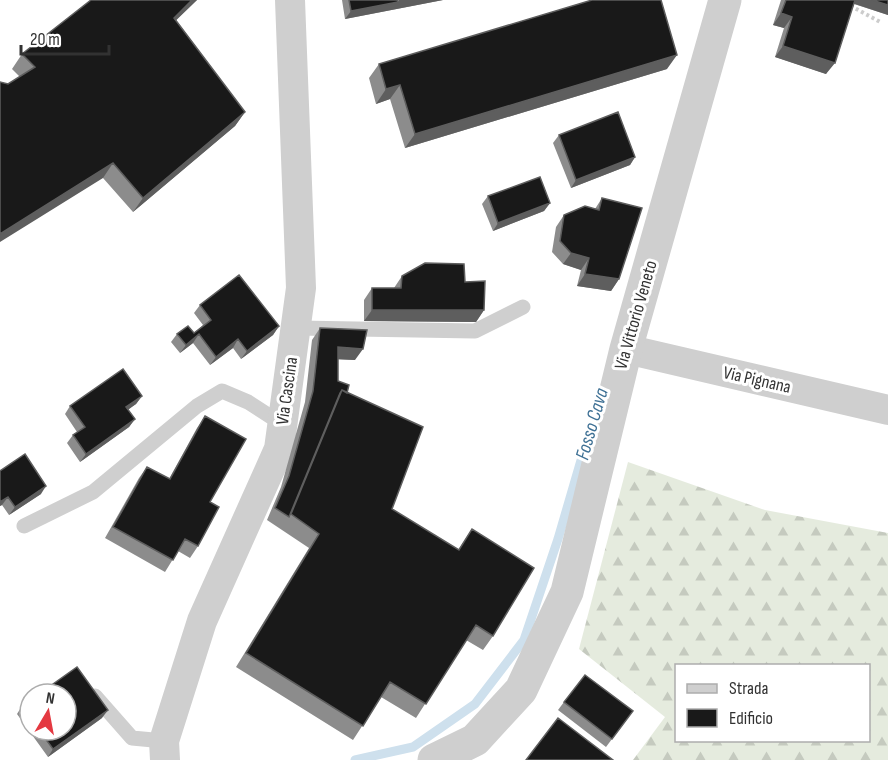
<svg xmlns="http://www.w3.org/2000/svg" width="888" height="760" font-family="'Sofia Sans Condensed',sans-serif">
  <defs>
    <pattern id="forest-firs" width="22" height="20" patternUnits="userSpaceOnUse" patternTransform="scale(1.5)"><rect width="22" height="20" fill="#e5ebde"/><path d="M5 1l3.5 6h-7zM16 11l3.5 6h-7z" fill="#c5cabf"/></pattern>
  </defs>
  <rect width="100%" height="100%" fill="#fff"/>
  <!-- forest -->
  <path fill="url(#forest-firs)" fill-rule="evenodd" d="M628 462 765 510 888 533V760H633L665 717 579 649ZM676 666H868V740H676Z"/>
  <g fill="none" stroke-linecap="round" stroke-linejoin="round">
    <!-- stream -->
    <path stroke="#cee0ed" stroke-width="9" d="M355 760 413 747 475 704 524 640 558 539 591 426"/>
    <!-- path -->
    <path stroke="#ccc" stroke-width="4" stroke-dasharray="3 3" stroke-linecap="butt" d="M840 0 882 23"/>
    <!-- service -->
    <path stroke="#cfcfcf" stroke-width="15" d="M297 328 475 331 523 307
      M24 526 93 492 197 406 222 391 248 402 282 424
      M95 696 132 738 164 741"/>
    <!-- minor -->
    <path stroke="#cfcfcf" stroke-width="30" d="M626 349 888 410
      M165 760 164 741 202 621 279 449 301 288 290 0"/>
    <!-- tertiary -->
    <path stroke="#cfcfcf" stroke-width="33" d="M434 760 475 740 521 690 567 592 626 349 725 0"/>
  </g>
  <!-- wall -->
  <path fill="#8c8c8c" d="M91 0H197L176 20 245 112 235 126 133 212 103 178 8 84 20 77 12 69 22 54Z
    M342 0H443L345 19Z
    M781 0H888V15L854 4 826 74 775 57 784 28 773 25Z
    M379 64 667 69 405 148 390 99 376 104 369 78Z
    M559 135 635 157 630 165 571 188 553 143Z
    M488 196 550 203 544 211 493 231 482 204Z
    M602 198 619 279 611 291 577 286 581 270 563 264 552 252 556 227 564 215 595 209Z
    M402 276 465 282 484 310 476 322 364 321V300L372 288H394Z
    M200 305 279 326 273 335 241 359 233 348 210 365 193 343 180 353 171 342 177 334 194 333 203 325 194 313Z
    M320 328 355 360 338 359V381L347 393 392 509 458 550 472 529 493 636 483 650 466 640 416 718 381 697 353 740 236 667 309 548 267 520 281 487 305 402 312 340Z
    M142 396 136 404 128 409 135 419 129 427 80 462 67 443 73 435 77 432 65 414 70 406Z
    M205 416 210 502 198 546 190 558 178 551 165 572 105 538 139 478 147 467 169 479 197 428Z
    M0 471 41 494 9 515 2 505 0 506Z
    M30 701V730H66L102 718 48 757 17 714 22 706Z
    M564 702 633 711 606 747 558 710Z"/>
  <!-- shaded-wall -->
  <path fill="#5e5e5e" d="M192 0H197L164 32 174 18Z
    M399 0H443L345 19 351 11 398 2Z
    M847 0H872L888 5V15L846 1Z
    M781 13 792 17 784 28 773 25Z
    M783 46 835 63 826 74 775 57Z
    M677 55 667 69 405 148 415 134Z
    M400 85 390 99 376 104 386 89Z
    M245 112 235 126 133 212 143 198Z
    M635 157 630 165 571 188 576 180Z
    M113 163 103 178 0 242V234Z
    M550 203 544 211 493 231 498 223Z
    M571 253 589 258 581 270 563 264Z
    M585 274 619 279 611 291 577 286Z
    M372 310H484L476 322 364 321Z
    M279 326 273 335 241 359 247 351Z
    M199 334 193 343 180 353 186 345Z
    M238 339 233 348 210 365 216 357Z
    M338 347 363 349 355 360 330 359Z
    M142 396 136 404 121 415 126 407Z
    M135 419 129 427 80 462 86 454Z
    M46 486 41 494 9 515 15 507Z
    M8 497 2 505 0 506V502Z
    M108 710 102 718 48 757 53 749Z"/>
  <!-- building -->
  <path fill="#191919" stroke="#5e5e5e" stroke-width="1.5" d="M91 0H192L174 18 245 112 143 198 113 163 0 234V82L8 84 35 67 22 54Z
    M349 0H397L398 2 351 11Z
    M592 0H661L677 55 415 134 400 85 386 89 379 64Z
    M786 0H855L835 63 783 46 792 17 781 13Z
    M872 0H888V5Z
    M618 112 635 157 576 180 559 135Z
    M540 177 550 203 498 223 488 196Z
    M602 198 642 208 619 279 585 274 589 258 571 253 560 241 564 215 585 206 599 210Z
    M425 263 464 264 465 282 485 281 484 310H372V288H401L402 276Z
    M239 275 279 326 247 351 238 339 216 357 199 334 186 345 177 334 188 326 194 333 211 320 200 305Z
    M320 328 367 330 363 349 338 347V381L349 385 347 393 342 390 340 393 289 517 275 508 289 476 313 391Z
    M123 369 142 396 126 407 135 419 86 454 73 435 85 427 70 406Z
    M342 390 423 427 392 509 459 550 472 529 534 568 493 636 476 625 426 704 390 682 363 726 246 653 319 534 291 514Z
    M205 416 246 439 210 502 219 507 198 546 185 539 173 560 113 527 147 467 170 479Z
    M25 454 46 486 15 507 8 497 0 502V471Z
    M77 667 108 710 53 749 39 730H66V694H39Z
    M585 675 633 711 612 739 564 702Z
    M30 701V717L22 706Z
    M558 718 613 760H526Z"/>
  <g text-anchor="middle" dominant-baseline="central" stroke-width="6" stroke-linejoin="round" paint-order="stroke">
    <!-- street labels -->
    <g font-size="18" fill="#323232" stroke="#fff">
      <text transform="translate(636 315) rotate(-74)">Via Vittorio Veneto</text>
      <text transform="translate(757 380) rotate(13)">Via Pignana</text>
      <text transform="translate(287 391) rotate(-82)">Via Cascina</text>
    </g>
    <!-- water labels -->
    <g font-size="20" font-style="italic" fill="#3f7195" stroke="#fff">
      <text transform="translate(592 424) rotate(-74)">Fosso Cava</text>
    </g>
  </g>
  <!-- legend -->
  <rect x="675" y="664" width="195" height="78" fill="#ffffff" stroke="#adadad" stroke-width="1.5"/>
  <rect x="687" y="684" width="30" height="9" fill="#cfcfcf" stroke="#adadad" stroke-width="1.5"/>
  <text x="729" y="694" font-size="18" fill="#323232">Strada</text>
  <rect x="687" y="709" width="30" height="18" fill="#191919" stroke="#adadad" stroke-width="1.5"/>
  <text x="729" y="724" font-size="18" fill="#323232">Edificio</text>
  <!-- north arrow -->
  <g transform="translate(48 712) rotate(10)"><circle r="28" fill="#ffffff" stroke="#adadad" stroke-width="1.5"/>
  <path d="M0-4.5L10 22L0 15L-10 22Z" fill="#e43941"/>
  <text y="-9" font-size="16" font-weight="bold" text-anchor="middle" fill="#323232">N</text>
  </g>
  <!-- scale -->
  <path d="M21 45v9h88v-9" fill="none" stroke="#323232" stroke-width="3"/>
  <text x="30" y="45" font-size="18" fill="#323232" stroke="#ffffff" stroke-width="4.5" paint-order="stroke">20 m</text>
</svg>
